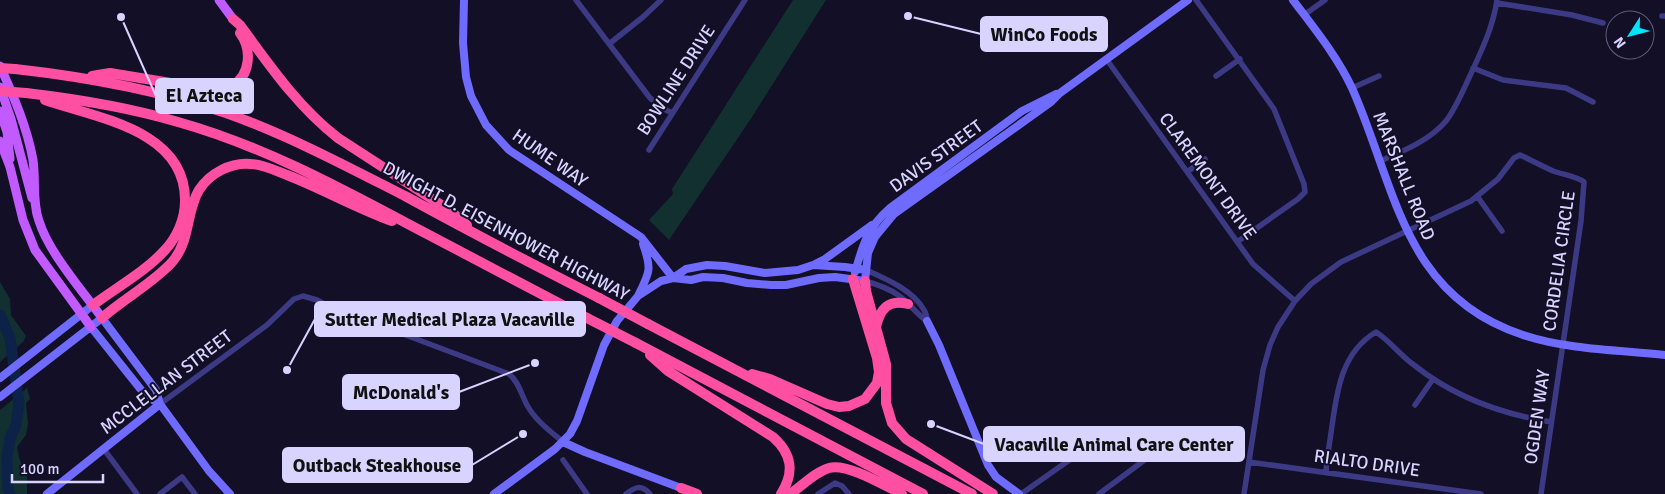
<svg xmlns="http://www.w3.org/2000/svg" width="1665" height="494" font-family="Signika,sans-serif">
  <rect width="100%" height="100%" fill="#130f26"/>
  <!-- green -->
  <path fill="#12302f" d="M793 0H826L750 120 669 240 649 220 673 194 672 189Z
    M0 282 10 299 11 315 26 336 23 342 0 362Z
    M27 388 30 399 26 403 28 424 26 435 17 447 19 458 27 477V494H0V410Z"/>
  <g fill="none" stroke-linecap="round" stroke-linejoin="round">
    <!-- river -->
    <path stroke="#0c2248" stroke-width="11" d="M0 315 10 338 19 403 16 425 10 438 7 457 8 488 10 494"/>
    <!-- street -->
    <path stroke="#3d3a85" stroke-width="5.5" d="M576 0 650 98 664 109 672 113
      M1196 0 1274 109 1304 184 1305 192 1298 199 1237 242
      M1497 3 1572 15 1603 23
      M1304 15 1325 0
      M1662 16H1665
      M609 44 643 17 661 0
      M1107 60 1253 264 1295 301
      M1473 68 1503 80 1566 88 1593 102
      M1216 76 1240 59
      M1352 88 1379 76
      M649 150 745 0
      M1380 161C1403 151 1429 141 1446 121 1455 109 1462 93 1468 80 1480 54 1493 28 1497 0
      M1187 172 1205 159
      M1477 196 1502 231
      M866 270C886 279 913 290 924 310 926 313 927 318 927 321
      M865 281C876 284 888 288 898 295 909 302 916 314 927 321
      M160 404 267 325 294 299 303 296 317 300 363 325 384 328 395 331 509 374C519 382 521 394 527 405 535 420 550 431 563 442
      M1415 405 1433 379
      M103 448 137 494
      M563 460 587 494
      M1249 462 1481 494
      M1326 472C1327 457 1330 441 1332 426 1337 390 1342 352 1376 332 1390 341 1400 355 1414 365 1454 397 1501 414 1551 422
      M160 494 182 477 195 494
      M626 494C635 487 641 484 650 494
      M818 494 835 483 842 486 849 494
      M1021 494 1088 447
      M1099 494 1154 453
      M1244 494 1263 370 1270 345 1278 327 1295 301 1311 284 1341 262 1471 201 1498 179 1514 158 1520 155C1531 160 1542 166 1553 171 1564 175 1576 176 1584 182L1581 221 1541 494"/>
    <!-- secondary -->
    <path stroke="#6f6bff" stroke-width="8" d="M464 0 463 43 466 77 471 96 486 125 509 150 641 237 673 278
      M1293 0C1314 28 1337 56 1352 88 1396 187 1403 296 1523 335 1569 350 1618 350 1665 355
      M815 264 825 259 872 225
      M855 272C863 244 868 227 890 208L1022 111 1056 94
      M673 278 691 280 703 277 723 278 747 283 771 285H786L819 278 835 277 865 281 868 253 875 237 894 214 1051 102 1060 93 1188 0
      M638 296C650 272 652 269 643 244
      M927 321 939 345 988 465 996 477 1019 494
      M91 327 146 396 160 404
      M0 378 93 305
      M0 397 102 318 156 390 160 404 209 471 230 494
      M563 442 585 452 681 488
      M47 494 160 404
      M494 494 555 449 570 434 577 421 604 345 617 321 638 296 661 281 673 278 686 269 707 265 725 266 765 273 798 270 813 265 845 267 866 270"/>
    <!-- primary -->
    <path stroke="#c25bff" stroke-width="9" d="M219 0 233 19
      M0 66C14 97 27 127 33 160 36 181 32 202 39 221 49 253 82 290 102 318
      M0 87 11 119 32 198
      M0 111 7 132 10 159
      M0 141 10 167 23 220 35 250 91 327"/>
    <!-- highway -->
    <path stroke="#ff4fa3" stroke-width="10" d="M233 19 240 25C270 66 298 107 338 138L449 210 467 225
      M15 69C87 77 158 90 226 113 288 135 346 166 405 196 469 231 534 265 599 298
      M92 76 110 73 213 90C220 89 227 89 232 86 251 75 252 49 240 33
      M26 93C77 99 128 107 178 122 260 145 335 185 410 225 469 256 528 287 587 318
      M45 100C97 118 186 130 185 201 185 219 177 237 165 250 145 272 117 287 93 305
      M865 281 866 291 886 364V403L892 423 906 439 993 494
      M102 318C123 299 155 282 173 261 191 239 186 211 199 190 210 173 231 162 251 164 263 164 276 171 287 175 323 189 356 208 392 221
      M648 324 972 494
      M876 327C880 309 888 299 908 304
      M636 343 923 494
      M650 355 668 371 773 437C792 454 795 472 781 494
      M752 374 770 379 827 404 839 407 849 406 865 399 877 383 879 372 877 358 853 279
      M681 488 697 494
      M790 494C802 486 815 472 829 468 848 463 885 486 902 494"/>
    <!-- highway-bridge -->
    <path stroke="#ff4fa3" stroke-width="10" d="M0 68 15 69
      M0 91 26 93
      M599 298 648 324
      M587 318 636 343"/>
  </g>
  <g text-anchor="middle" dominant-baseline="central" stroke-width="4" stroke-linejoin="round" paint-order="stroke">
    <!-- street labels -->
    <g font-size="18" fill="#d9d4ff" stroke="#130f26">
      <text transform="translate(676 80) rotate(-57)">BOWLINE DRIVE</text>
      <text transform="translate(936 156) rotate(-36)">DAVIS STREET</text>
      <text transform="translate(550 158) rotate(35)">HUME WAY</text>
      <text transform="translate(1208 176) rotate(54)">CLAREMONT DRIVE</text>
      <text transform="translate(1404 176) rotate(68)">MARSHALL ROAD</text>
      <text transform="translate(506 231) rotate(28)">DWIGHT D. EISENHOWER HIGHWAY</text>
      <text transform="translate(1559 261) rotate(-82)">CORDELIA CIRCLE</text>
      <text transform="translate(166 382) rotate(-37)">MCCLELLAN STREET</text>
      <text transform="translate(1537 417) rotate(-82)">OGDEN WAY</text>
      <text transform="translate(1367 463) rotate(8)">RIALTO DRIVE</text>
    </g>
  </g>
  <!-- callouts -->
  <path fill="none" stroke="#d9d4ff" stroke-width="2" d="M908 16L981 34M121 17L156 96M287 370L315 319M535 363L459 392M931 424L984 444M523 434L472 465"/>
  <g fill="#d9d4ff" stroke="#130f26" stroke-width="2">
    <circle cx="908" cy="16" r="5"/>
    <circle cx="121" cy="17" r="5"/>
    <circle cx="287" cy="370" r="5"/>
    <circle cx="535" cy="363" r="5"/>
    <circle cx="931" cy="424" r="5"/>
    <circle cx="523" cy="434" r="5"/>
  </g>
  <g fill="#d9d4ff" stroke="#d9d4ff" stroke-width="2">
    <rect x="981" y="17" width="126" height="34" rx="5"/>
    <rect x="156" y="79" width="97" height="34" rx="5"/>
    <rect x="315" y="302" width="270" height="34" rx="5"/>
    <rect x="343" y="375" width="116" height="34" rx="5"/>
    <rect x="984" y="427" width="260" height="34" rx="5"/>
    <rect x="283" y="448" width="189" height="34" rx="5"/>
  </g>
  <g font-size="19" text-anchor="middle" font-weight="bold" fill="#111">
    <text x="1044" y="41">WinCo Foods</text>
    <text x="204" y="102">El Azteca</text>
    <text x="450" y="326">Sutter Medical Plaza Vacaville</text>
    <text x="401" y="399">McDonald's</text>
    <text x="1114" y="451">Vacaville Animal Care Center</text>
    <text x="377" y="472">Outback Steakhouse</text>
  </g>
  <!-- north arrow -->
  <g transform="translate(1630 35) rotate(234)"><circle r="24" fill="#130f26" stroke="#625e7d"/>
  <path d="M0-4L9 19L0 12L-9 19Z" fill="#00e5ff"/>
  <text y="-8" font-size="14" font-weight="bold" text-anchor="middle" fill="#d9d4ff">N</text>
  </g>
  <!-- scale -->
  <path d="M12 474v8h91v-8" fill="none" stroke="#d9d4ff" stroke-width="2.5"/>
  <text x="20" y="474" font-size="15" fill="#d9d4ff" stroke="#130f26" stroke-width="4" paint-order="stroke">100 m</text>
</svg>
